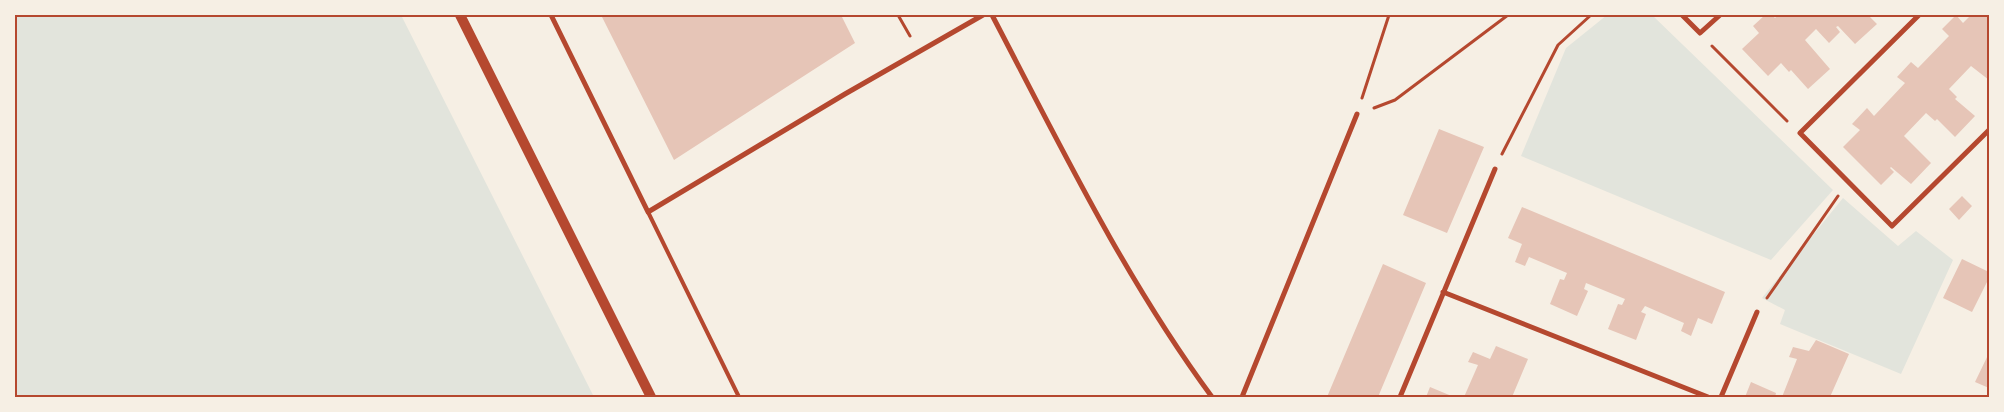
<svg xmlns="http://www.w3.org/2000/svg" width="2004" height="412" font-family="'PT Sans',sans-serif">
  <rect width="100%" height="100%" fill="#f6efe4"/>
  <!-- green -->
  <path fill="#e2e4dc" d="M15 15H401L594 397H15Z
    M1607 15H1652L1833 190 1771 260 1521 156 1566 48Z
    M1843 198 1898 246 1916 231 1953 260 1901 374 1780 324 1785 310 1762 298Z"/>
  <!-- building -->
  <path fill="#e6c5b7" d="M601 15H841L855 43 674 160Z
    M1765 15H1772L1775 18 1778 15H1868L1877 24 1855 44 1838 26 1836 27 1840 32 1829 43 1816 29 1805 40 1830 69 1808 89 1791 70 1789 72 1781 63 1768 76 1742 49 1759 33 1753 26Z
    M1956 15 1963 23 1971 15H1989V80L1971 66 1949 89 1957 97 1955 99 1975 116 1955 137 1937 119 1935 121 1926 113 1904 136 1931 163 1911 184 1891 167 1890 168 1894 172 1881 185 1843 147 1860 130 1852 124 1867 108 1874 116 1905 83 1897 77 1911 62 1918 68 1949 36 1942 29Z
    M1439 129 1484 147 1447 233 1403 215Z
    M1962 196 1972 206 1959 220 1949 209Z
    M1522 207 1725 292 1712 324 1698 318 1691 336 1681 331 1684 323 1645 306 1641 312 1646 314 1636 340 1608 329 1618 304 1622 305 1625 299 1586 283 1584 289 1588 291 1577 316 1550 304 1560 279 1564 280 1567 273 1529 257 1525 266 1515 262 1522 244 1508 238Z
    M1962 259 1989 272V278L1972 312 1943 298Z
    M1383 264 1426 283 1378 397H1327Z
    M1816 340 1849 354 1830 397H1782L1797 359 1789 357 1793 347 1809 351Z
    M1496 346 1528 359 1512 397H1464L1478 365 1468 362 1473 352 1490 359Z
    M1989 353V388L1975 382Z
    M1751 382 1776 393 1775 397H1745Z
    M1430 387 1454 397H1426Z"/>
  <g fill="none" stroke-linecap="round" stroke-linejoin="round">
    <!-- path -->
    <path stroke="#b5482f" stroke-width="3" d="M898 15 910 36
      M1712 46 1787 121
      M1362 98 1389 15
      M1374 108 1395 100 1508 15
      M1502 154 1558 45 1591 15
      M1767 298 1838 196"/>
    <!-- service -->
    <path stroke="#b5482f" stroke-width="4" d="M648 212 739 397"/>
    <!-- minor -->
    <path stroke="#b5482f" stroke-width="5" d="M551 15 648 212 845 94 983 15
      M992 15C1060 145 1125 279 1212 397
      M1682 15 1700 33 1720 15
      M1919 15 1800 133 1892 226 1989 130
      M1443 292 1708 397
      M1242 397 1357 114
      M1400 397 1495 169
      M1721 397 1757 312"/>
    <!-- secondary -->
    <path stroke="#b5482f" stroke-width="10" d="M460 15 651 397"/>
  </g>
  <!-- border -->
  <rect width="2004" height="412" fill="none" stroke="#f6efe4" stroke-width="32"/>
  <rect x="16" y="16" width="1972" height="380" fill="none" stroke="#b5482f" stroke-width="2"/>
</svg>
